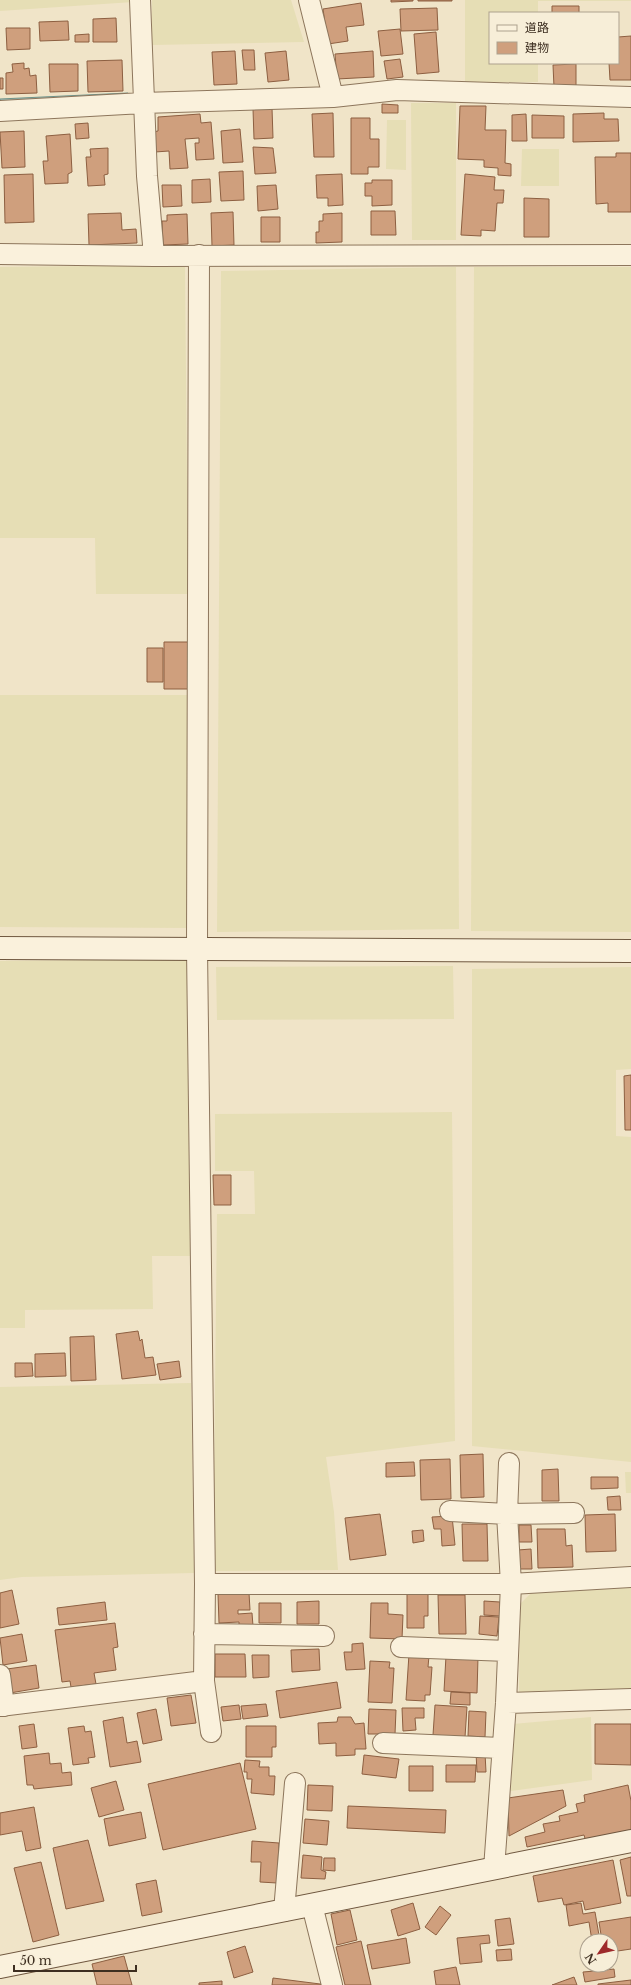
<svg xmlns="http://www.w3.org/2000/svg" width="631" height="1985" font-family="'Libre Baskerville','Noto Sans JP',serif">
  <rect width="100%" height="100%" fill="#f0e4c8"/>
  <!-- farmland -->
  <path fill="#e6deb5" d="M0 0H133V2L0 11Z
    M152 0H291L304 42 152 45Z
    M465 0H631V1H538V13H490V63H538V82H465Z
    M411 103H456V240H412Z
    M387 120H406V170L386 169Z
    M522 149H559V186H521Z
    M185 265 188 594H96L95 538H0V267Z
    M456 267 459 929 217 932 221 271Z
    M474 267H631V932L471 931Z
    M0 695H188V928L0 927Z
    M190 959 194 1256H152L153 1309 25 1310V1328H0V961Z
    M453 966 454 1019 217 1020 216 967Z
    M631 967V1069L616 1070V1136L631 1137V1462L472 1446V969Z
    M452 1112 455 1441 326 1457 334 1512 338 1570 213 1571 217 1214H255L254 1171H215V1114Z
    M191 1383 194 1573 22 1577 0 1580V1387Z
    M625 1472H631V1493H626Z
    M631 1587V1689L519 1694 520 1604 532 1592Z
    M591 1717 592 1780 511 1791 513 1724Z"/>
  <!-- water -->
  <path fill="#a9c4bc" stroke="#6f938a" d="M128 93V98L0 105V99Z"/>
  <!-- building -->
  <path fill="#cf9f7d" stroke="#8d5f41" d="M391 0H413V1L391 2Z
    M418 0H452V1H418Z
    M361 3 364 25 346 27 348 41 328 44 323 9Z
    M552 6H579V13H552Z
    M437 8 438 30 401 31 400 9Z
    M116 18 117 42H93V19Z
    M68 21 69 40 40 41 39 22Z
    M6 28H30V49L7 50Z
    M400 29 403 54 381 56 378 31Z
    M436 32 439 72 417 74 414 34Z
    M89 34V42H75V35Z
    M631 36V80H610L609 63H618V37Z
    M242 50H254L255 70H244Z
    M235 51 237 84 214 85 212 52Z
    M286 51 289 80 268 82 265 53Z
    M373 51 374 77 337 79 335 54Z
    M400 59 403 77 387 79 384 61Z
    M122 60 123 91 88 92 87 61Z
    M24 63V69L29 68 30 76 36 75 37 93 6 94V73L13 72 12 64Z
    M49 64H78V91L50 92Z
    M576 64V86L554 87 553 65Z
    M0 78H3V89H0Z
    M382 104 398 105V113H382Z
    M460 106H486L485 130H506L505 163 511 164V176L498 175V168L484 167V160L458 159Z
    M272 108 273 138 254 139 253 109Z
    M333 113 334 157H314L312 114Z
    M604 113V119H618L619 141 573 142V114Z
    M200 114 201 123 211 122 214 159 196 160 195 143H199V138L185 139 188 168 170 169 169 151 155 152 153 132 158 131V117Z
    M526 114 527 141H512V115Z
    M532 115 564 116V138H532Z
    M351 118H370V139H379V167H368V174H351Z
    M88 123 89 138 76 139 75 124Z
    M240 129 243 162 223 163 221 131Z
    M24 131 25 167 2 168 0 132Z
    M70 134 72 172 68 174V183L45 184 43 161H48L46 136Z
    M253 147 273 148 276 173 255 174Z
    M108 148V174L104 175 105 185 88 186 86 157H91L90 149Z
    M616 153H631V212H608V203L596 204 595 157H616Z
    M243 171 244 200 221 201 219 172Z
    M33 174 34 222 5 223 4 175Z
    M342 174 343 205 328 206V198H317L316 175Z
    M465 174 495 177 494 190H504L503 203H497L495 231 481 230V236L461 235Z
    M210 179 211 202 192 203V180Z
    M372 180H392V205L372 206V196H365V183H372Z
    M162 185H181L182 206 163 207Z
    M276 185 278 209 258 211 257 186Z
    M524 198 549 199V237H524Z
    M371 211H395L396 235H371Z
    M233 212 234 245 212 246 211 213Z
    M121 213 122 230 136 229 137 243 89 245 88 214Z
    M342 213V242L316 243V232H319V221H323V214Z
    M187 214 188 244 163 245 162 221H167V215Z
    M261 217H280V242H261Z
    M164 642H190V689H164Z
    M147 648H163V682H147Z
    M631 1075V1130H625L624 1076Z
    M213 1175H231V1205H214Z
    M138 1331 140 1341 142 1339 145 1358 153 1357 156 1375 122 1379 116 1334Z
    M94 1336 96 1380 71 1381 70 1337Z
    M65 1353 66 1376 35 1377V1354Z
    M179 1361 181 1377 160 1380 157 1364Z
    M15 1363H32L33 1376 15 1377Z
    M483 1454 484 1497 461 1498 460 1455Z
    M450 1459 451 1499 421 1500 420 1460Z
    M414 1462 415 1476 386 1477V1463Z
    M558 1469 559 1501H542V1470Z
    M591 1477H618V1488L591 1489Z
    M620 1496 621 1510H608L607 1497Z
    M380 1514 386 1555 350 1560 345 1518Z
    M615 1514 616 1551 586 1552 585 1515Z
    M452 1516 455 1545 442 1546 441 1529H434L432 1517Z
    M462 1524H487L488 1561H463Z
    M519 1525H531L532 1542H519Z
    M537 1529H565L566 1546 572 1545 573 1567 538 1568Z
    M423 1530 424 1541 413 1543 412 1531Z
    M531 1549 532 1569H519L518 1550Z
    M12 1590 19 1624 0 1628V1593Z
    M407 1591 428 1592V1616H424V1628H407Z
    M249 1593 250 1610H238V1614L252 1613 253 1626 239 1627V1622L219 1623 218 1594Z
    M438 1595H465L466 1634H439Z
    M319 1601V1624H297V1602Z
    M484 1601 500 1602V1616L484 1615Z
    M105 1602 107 1620 59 1625 57 1608Z
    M259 1603H281V1623H259Z
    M371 1603H388V1614L403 1615 402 1639 370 1638Z
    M480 1616 499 1617 497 1636 479 1634Z
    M115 1623 118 1647 113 1648 116 1670 94 1673 96 1684 71 1687 70 1681 62 1682 55 1630Z
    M22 1634 27 1661 3 1665 0 1638Z
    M363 1643 365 1669 346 1670 344 1652H352V1644Z
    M319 1649 320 1670 292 1672 291 1650Z
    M215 1654H245L246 1677H215Z
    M409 1654 429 1656 428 1667H432L430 1695H425V1701L406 1700Z
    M252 1655H269V1677L253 1678Z
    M446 1656 478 1657 477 1693 444 1691Z
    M370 1661 390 1662 389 1668H394L392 1703 368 1702Z
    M36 1665 39 1688 10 1693 7 1669Z
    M337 1682 341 1708 280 1718 276 1691Z
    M451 1692 470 1693V1705L450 1704Z
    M191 1695 196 1723 171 1726 167 1698Z
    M266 1704 268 1716 243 1719 241 1706Z
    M239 1705 241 1719 223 1721 221 1707Z
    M435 1705 467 1707 465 1737 433 1735Z
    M402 1708H424V1718H415L416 1730 403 1731Z
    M156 1709 162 1740 143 1744 137 1713Z
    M369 1709 396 1710 395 1734H368Z
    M469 1711 486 1712 485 1737 468 1736Z
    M123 1717 127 1743 137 1741 141 1762 110 1767 103 1721Z
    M338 1717H351L355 1724 364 1723 366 1749H355V1755L336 1756V1743L319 1744 318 1723 337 1722Z
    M34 1724 37 1747 22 1749 19 1726Z
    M595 1724H631V1765L595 1764Z
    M84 1726 85 1732 91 1731 95 1757 88 1758 89 1763 73 1765 68 1728Z
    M246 1726H276V1747H272V1757H246Z
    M49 1753 50 1764 61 1763 62 1773 71 1772 72 1785 34 1789 33 1785H27L24 1756Z
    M476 1753H485L486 1772H477Z
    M364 1755 399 1759 396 1778 362 1774Z
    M245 1760 260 1761 259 1767H269V1776H275L274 1795 251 1793 252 1779H247V1772H244Z
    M240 1763 256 1829 163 1850 148 1784Z
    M446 1765H476L475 1782H446Z
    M409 1766H433V1791H409Z
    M116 1781 124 1810 99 1817 91 1788Z
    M308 1785 333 1786 332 1811 307 1810Z
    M628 1785 631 1801V1832L586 1842 584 1835 527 1847 525 1837 545 1832 543 1824 560 1821 559 1816 578 1812 576 1804 585 1802 584 1795Z
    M563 1790 566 1806 509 1836 508 1798Z
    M348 1806 446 1810 445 1833 347 1828Z
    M34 1807 41 1848 26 1851 22 1831 0 1835V1813Z
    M141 1812 146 1838 109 1846 104 1819Z
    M305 1819 329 1821 327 1845 303 1843Z
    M88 1840 104 1901 66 1909 53 1848Z
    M252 1841 279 1843 277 1883 260 1882 261 1862H251Z
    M303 1855 322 1857 321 1870 326 1872 325 1879 301 1878Z
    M631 1857V1896H627L620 1860Z
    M324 1858H335V1871L323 1870Z
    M613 1860 621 1903 585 1910 583 1901 564 1905 562 1898 538 1902 533 1876Z
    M41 1862 59 1935 33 1942 14 1868Z
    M156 1880 162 1912 142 1916 136 1884Z
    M413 1903 420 1929 398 1936 391 1910Z
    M581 1903 583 1914 595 1912 600 1941H592L589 1922 569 1926 566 1905Z
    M440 1906 451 1915 436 1935 425 1927Z
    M350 1910 357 1940 337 1945 331 1914Z
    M631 1917V1949L611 1952V1941H602L599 1922Z
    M510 1918 514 1944 498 1946 495 1920Z
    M489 1935 490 1943 480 1944 482 1962 460 1964 457 1938Z
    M406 1938 410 1963 372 1969 367 1945Z
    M361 1941 371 1985H345L336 1947Z
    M245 1946 253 1972 234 1978 227 1952Z
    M511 1949 512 1960 497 1961 496 1950Z
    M124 1956 132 1985H97L92 1964Z
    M594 1965H604L605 1970 614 1969 615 1977 585 1982 583 1972 595 1971Z
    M456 1967 460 1985H436L434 1971Z
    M574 1977 577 1985H552Z
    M273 1978 328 1985H272Z
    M631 1980V1985H598V1984Z
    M222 1981V1985H199V1983Z"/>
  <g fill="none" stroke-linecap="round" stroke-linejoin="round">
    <defs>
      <path id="street" d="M140 0 147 176 154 256
        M309 0 333 97
        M0 111 143 103 333 97 397 90 631 97
        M0 254 154 256 631 255
        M450 1511 507 1514 574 1513
        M205 1584H511L631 1577
        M204 1634 324 1636
        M401 1647 508 1651
        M0 1675 4 1706
        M204 1681 211 1732
        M506 1703 631 1699
        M0 1706 204 1681 205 1584 197 949 199 255
        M383 1743 501 1748
        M494 1869 506 1703 511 1584 507 1514 509 1463
        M312 1905 332 1985
        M284 1911 295 1783"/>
      <path id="secondary" d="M0 948 631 951
        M0 1967 631 1841"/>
    </defs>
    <!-- street casing -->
    <use href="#street" stroke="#8d765c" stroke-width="22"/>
    <!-- secondary casing -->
    <use href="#secondary" stroke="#6f573f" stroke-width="24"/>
    <!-- street -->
    <use href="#street" stroke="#faf1dc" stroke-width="20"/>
    <!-- secondary -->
    <use href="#secondary" stroke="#faf1dc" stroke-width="22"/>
  </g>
  <!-- legend -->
  <rect x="489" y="12" width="130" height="52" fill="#f7eed8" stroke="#ada18e"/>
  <rect x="497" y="25" width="20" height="6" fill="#faf1dc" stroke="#ada18e"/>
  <text x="525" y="32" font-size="12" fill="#3d2e20">道路</text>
  <rect x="497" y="42" width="20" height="12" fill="#cf9f7d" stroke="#ada18e"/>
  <text x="525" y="52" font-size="12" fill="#3d2e20">建物</text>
  <!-- north arrow -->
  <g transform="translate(599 1953) rotate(236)"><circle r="19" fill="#f7eed8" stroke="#ada18e"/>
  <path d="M0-3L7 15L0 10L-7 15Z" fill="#9e2a2b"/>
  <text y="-6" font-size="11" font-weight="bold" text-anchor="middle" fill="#3d2e20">N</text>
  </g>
  <!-- scale -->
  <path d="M14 1965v6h122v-6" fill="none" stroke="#3d2e20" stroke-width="2"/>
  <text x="20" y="1965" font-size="12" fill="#3d2e20" stroke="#f7eed8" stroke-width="3" paint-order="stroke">50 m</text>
</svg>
